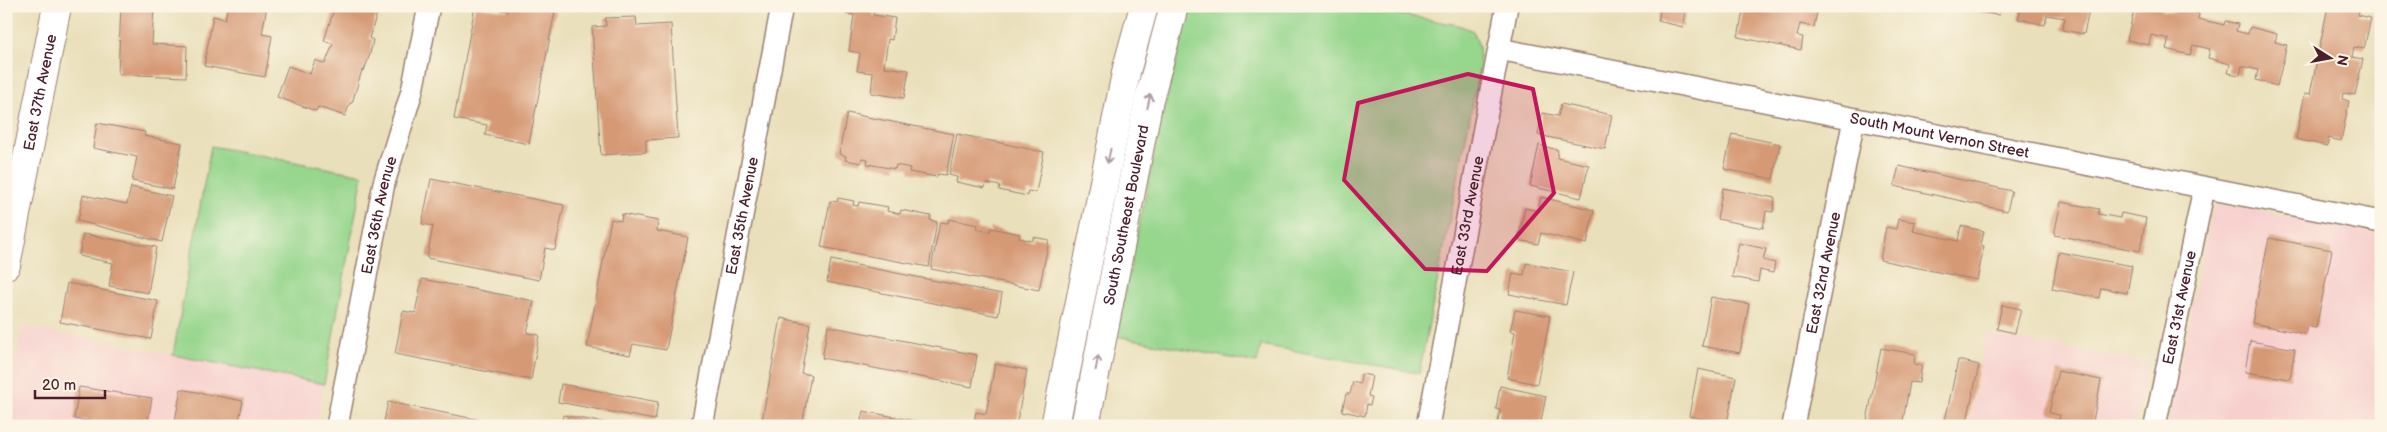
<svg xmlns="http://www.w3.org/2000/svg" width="2387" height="432" font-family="'Balsamiq Sans',sans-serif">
  <rect width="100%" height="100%" fill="#fcf5e5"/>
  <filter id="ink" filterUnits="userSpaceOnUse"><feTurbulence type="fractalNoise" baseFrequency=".02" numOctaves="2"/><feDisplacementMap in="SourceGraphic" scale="10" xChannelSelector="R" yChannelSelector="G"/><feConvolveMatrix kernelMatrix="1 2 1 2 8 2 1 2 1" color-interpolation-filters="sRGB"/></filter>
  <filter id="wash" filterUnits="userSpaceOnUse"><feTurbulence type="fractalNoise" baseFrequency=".0096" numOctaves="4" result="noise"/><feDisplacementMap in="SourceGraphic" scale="20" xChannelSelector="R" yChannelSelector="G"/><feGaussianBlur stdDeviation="1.12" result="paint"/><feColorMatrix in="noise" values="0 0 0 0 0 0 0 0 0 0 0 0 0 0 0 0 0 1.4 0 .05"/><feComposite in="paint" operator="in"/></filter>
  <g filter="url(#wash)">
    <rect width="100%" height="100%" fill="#e9dfba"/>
    <!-- built -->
    <path fill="#f7d0cd" d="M2221 205H2230L2381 234V426H2168L2210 215 2215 208Z
      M22 326 324 384 316 426H6V410Z
      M1986 334 2148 363 2135 426H1968Z"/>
    <!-- green -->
    <path fill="#96d68d" stroke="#707a5c" d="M1190 6H1353L1458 25 1473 31 1479 46 1480 66 1419 373 1261 345 1257 363 1116 336 1160 126Z
      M211 146 363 175 324 384 173 355Z"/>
    <g id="blocks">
      <!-- building -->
      <path fill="#d69975" d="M121 6H154L152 44 187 46 186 77 118 74Z
        M228 6H267L262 34 272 36 265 77 204 66 213 16 225 19Z
        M335 6H364L378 11 369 38 373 40 370 54 364 71 362 70 352 103H350L345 116 318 107 316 111 277 97 288 66 310 74 315 60 325 64 333 44 324 41Z
        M475 6 508 11 509 6H534L555 11 529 144 485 135 487 125 454 119Z
        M847 6H874L873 15 895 18 892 40 888 39 884 67 909 70 904 98 871 93 873 73 857 71 860 53 849 51 854 15 846 14Z
        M1586 6H1602L1601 10Z
        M1661 6H1687L1683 27 1658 21Z
        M1744 6H1809V10L1817 12 1814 27 1800 24 1797 36 1803 37 1801 50 1738 37Z
        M1851 6H1872V8L1851 9Z
        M1982 6H2001L1999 15 1980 12Z
        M2014 6H2090L2084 34 2062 30 2065 18 2047 15 2045 25 2018 19 2021 9Z
        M2135 6H2162L2161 10 2174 13 2175 8 2199 14 2198 19 2224 25 2225 21 2238 24 2236 31 2248 34 2250 27 2277 34 2275 42 2287 45 2277 86 2256 80 2258 70 2242 66 2240 75 2228 73 2230 64 2208 58 2210 49 2193 45 2190 55 2166 49 2169 39 2151 35 2149 45 2127 40Z
        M2328 6 2360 7 2358 15 2371 18 2364 49 2354 47 2352 57 2363 59 2355 95 2343 93 2342 99 2349 101 2341 141 2329 138 2327 146 2296 139 2305 93 2310 94Z
        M636 17 637 26 671 24 678 138 646 140V152L601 155 592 27 606 26 605 18Z
        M1561 104 1612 115 1605 149 1538 135 1542 113 1558 116Z
        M847 113 954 134 946 175 938 174 937 177 909 172 910 168 896 165 895 169 867 164 868 159 862 158 861 163 845 160 846 156 839 154Z
        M97 123 145 132 144 136 182 143 173 189 132 181 137 157 93 148Z
        M957 134 1044 152 1036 192 1028 191 1027 196 999 190 1000 186 986 183 985 188 956 182 957 177 949 175Z
        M1732 134 1780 144 1773 179 1724 169Z
        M1539 145 1558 150 1557 158 1589 165 1581 198 1530 186Z
        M1899 166 2012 191 2007 211 1894 186Z
        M431 179 564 205 555 250 545 248 539 280 427 258 433 226 422 224Z
        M131 187 172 196 162 242 78 221 83 195 127 204Z
        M1723 188 1775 198 1773 212 1766 211 1763 228 1717 219Z
        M1541 197 1594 210 1587 244 1541 233 1538 244 1518 240 1525 208 1538 211Z
        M838 198 854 201 853 205 858 206 859 202 888 207 887 211 900 214 901 210 931 216 930 220 937 222 929 267 821 247 830 201 837 202Z
        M2061 202 2099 209 2098 214 2120 218 2121 213 2146 218 2140 251 2054 235Z
        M622 214 658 221 657 231 688 237 666 350 633 344 630 355 587 347 611 219 621 221Z
        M949 219 978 225 977 229 990 232 991 228 1020 234 1019 238 1033 241V237L1049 240 1039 290 931 269 940 222 948 223Z
        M1898 219 1915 222 1913 231 1958 241 1961 226 1984 231 1981 245 1984 246 1977 280 1880 260 1886 227 1896 229Z
        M83 234 156 247 148 293 109 286 113 263 79 256Z
        M2269 238 2332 250 2316 328 2307 326 2305 334 2252 323Z
        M1739 243 1766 249 1763 260 1775 263 1773 273 1760 270 1758 282 1732 277Z
        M2059 252 2132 266 2127 293 2101 288 2099 298 2052 289Z
        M831 260 1002 294 998 316 827 282Z
        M1526 263 1573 272 1566 305 1509 294 1513 273 1524 275Z
        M422 279 534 301 527 333 539 335 531 380 395 354 403 311 415 313Z
        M67 283 158 301 151 339 60 322Z
        M1711 297 1749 304 1740 353 1702 346Z
        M2002 305 2021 309 2015 333 1997 329Z
        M1515 310 1550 316 1537 384 1507 378 1515 332 1510 331Z
        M781 318 810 324 801 373 811 375 802 426H761Z
        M828 326 977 355 972 387 822 358Z
        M2250 341 2295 349 2290 379 2245 372Z
        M1881 348 1915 354 1914 364 1922 365 1919 383 1910 382 1902 426H1866Z
        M1958 360 1979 365 1966 426H1944Z
        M995 364 1027 370 1016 426H973L976 412 986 414Z
        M1698 369 1736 377 1727 424 1689 416Z
        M2058 371 2101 380 2092 426H2058L2060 415 2049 413Z
        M1361 374 1372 376 1368 396 1372 397 1370 405 1367 404 1365 416 1342 411 1346 394H1350L1353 382 1360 384Z
        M561 384 658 402 655 420 558 402Z
        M1500 386 1546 396 1540 426H1497L1500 410 1496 409Z
        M79 387 152 398 147 426H103V423L74 419Z
        M181 389 243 401 238 426H174Z
        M388 402 506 425V426H383Z
        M863 411 916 421 915 426H860Z
        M563 415 616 425V426H561Z"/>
    </g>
  </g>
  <g filter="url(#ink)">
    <use href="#blocks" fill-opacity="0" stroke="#9a7f72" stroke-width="1"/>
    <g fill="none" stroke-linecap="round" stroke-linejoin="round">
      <defs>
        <g id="street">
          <path id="s1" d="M1499 49 2381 222"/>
          <path id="s2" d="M337 426 384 183 412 91 429 6"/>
          <path id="s3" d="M702 426 782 6"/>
          <path id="s4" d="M1428 426 1507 6"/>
          <path id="s5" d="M1793 426 1854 119"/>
          <path id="s6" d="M2155 426 2204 188"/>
        </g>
        <g id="secondary">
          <path id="s7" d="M6 265 57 6"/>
          <path d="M1055 426 1127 68 1144 6"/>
          <path id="s8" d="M1085 426 1149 99 1174 6"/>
        </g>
      </defs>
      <!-- street casing -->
      <use href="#street" stroke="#9a7f72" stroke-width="24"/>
      <!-- secondary casing -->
      <use href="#secondary" stroke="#9a7f72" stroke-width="30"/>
      <!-- street -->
      <use href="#street" stroke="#fff" stroke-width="21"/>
      <!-- secondary -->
      <use href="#secondary" stroke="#fff" stroke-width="28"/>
    </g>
    <!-- one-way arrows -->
    <defs><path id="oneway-shaft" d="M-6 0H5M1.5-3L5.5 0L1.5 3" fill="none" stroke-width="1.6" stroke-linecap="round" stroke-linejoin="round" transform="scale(1.25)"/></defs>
    <g stroke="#ae9aa0">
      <use href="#oneway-shaft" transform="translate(1149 101) rotate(-77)"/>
      <use href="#oneway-shaft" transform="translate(1109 156) rotate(102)"/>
      <use href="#oneway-shaft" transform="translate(1097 363) rotate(-79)"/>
    </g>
  </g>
  <!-- marked area -->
  <path fill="#c2185b" fill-opacity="0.2" stroke="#c2185b" stroke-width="4" stroke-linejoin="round" d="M1468 74 1533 89 1554 193 1487 271 1425 269 1344 180 1358 103Z"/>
  <g text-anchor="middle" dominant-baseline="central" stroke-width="4" stroke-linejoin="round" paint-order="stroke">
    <!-- street labels -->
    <g font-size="15" fill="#4a1f2b" stroke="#fcf5e5">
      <text stroke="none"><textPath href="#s7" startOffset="176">East 37th Avenue</textPath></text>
      <text stroke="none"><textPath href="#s1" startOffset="449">South Mount Vernon Street</textPath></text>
      <text stroke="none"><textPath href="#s2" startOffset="215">East 36th Avenue</textPath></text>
      <text stroke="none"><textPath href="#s8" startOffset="215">South Southeast Boulevard</textPath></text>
      <text stroke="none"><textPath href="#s3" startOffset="214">East 35th Avenue</textPath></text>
      <text stroke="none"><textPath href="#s4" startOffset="214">East 33rd Avenue</textPath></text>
      <text stroke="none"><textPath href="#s5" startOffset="156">East 32nd Avenue</textPath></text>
      <text stroke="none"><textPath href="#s6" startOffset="121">East 31st Avenue</textPath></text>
    </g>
  </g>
  <!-- margin -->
  <rect width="2387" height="432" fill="none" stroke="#fcf5e5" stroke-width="25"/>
  <!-- north arrow -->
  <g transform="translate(2330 58) rotate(101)" stroke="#fcf5e5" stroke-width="4" paint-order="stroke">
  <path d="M0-4L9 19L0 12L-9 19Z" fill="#4a1f2b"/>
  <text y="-8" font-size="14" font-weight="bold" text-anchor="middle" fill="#4a1f2b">N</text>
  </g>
  <!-- scale -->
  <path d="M35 390v8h70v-8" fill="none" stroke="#4a1f2b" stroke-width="2.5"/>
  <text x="42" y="390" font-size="15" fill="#4a1f2b" stroke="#fcf5e5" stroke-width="4" paint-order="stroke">20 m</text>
</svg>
